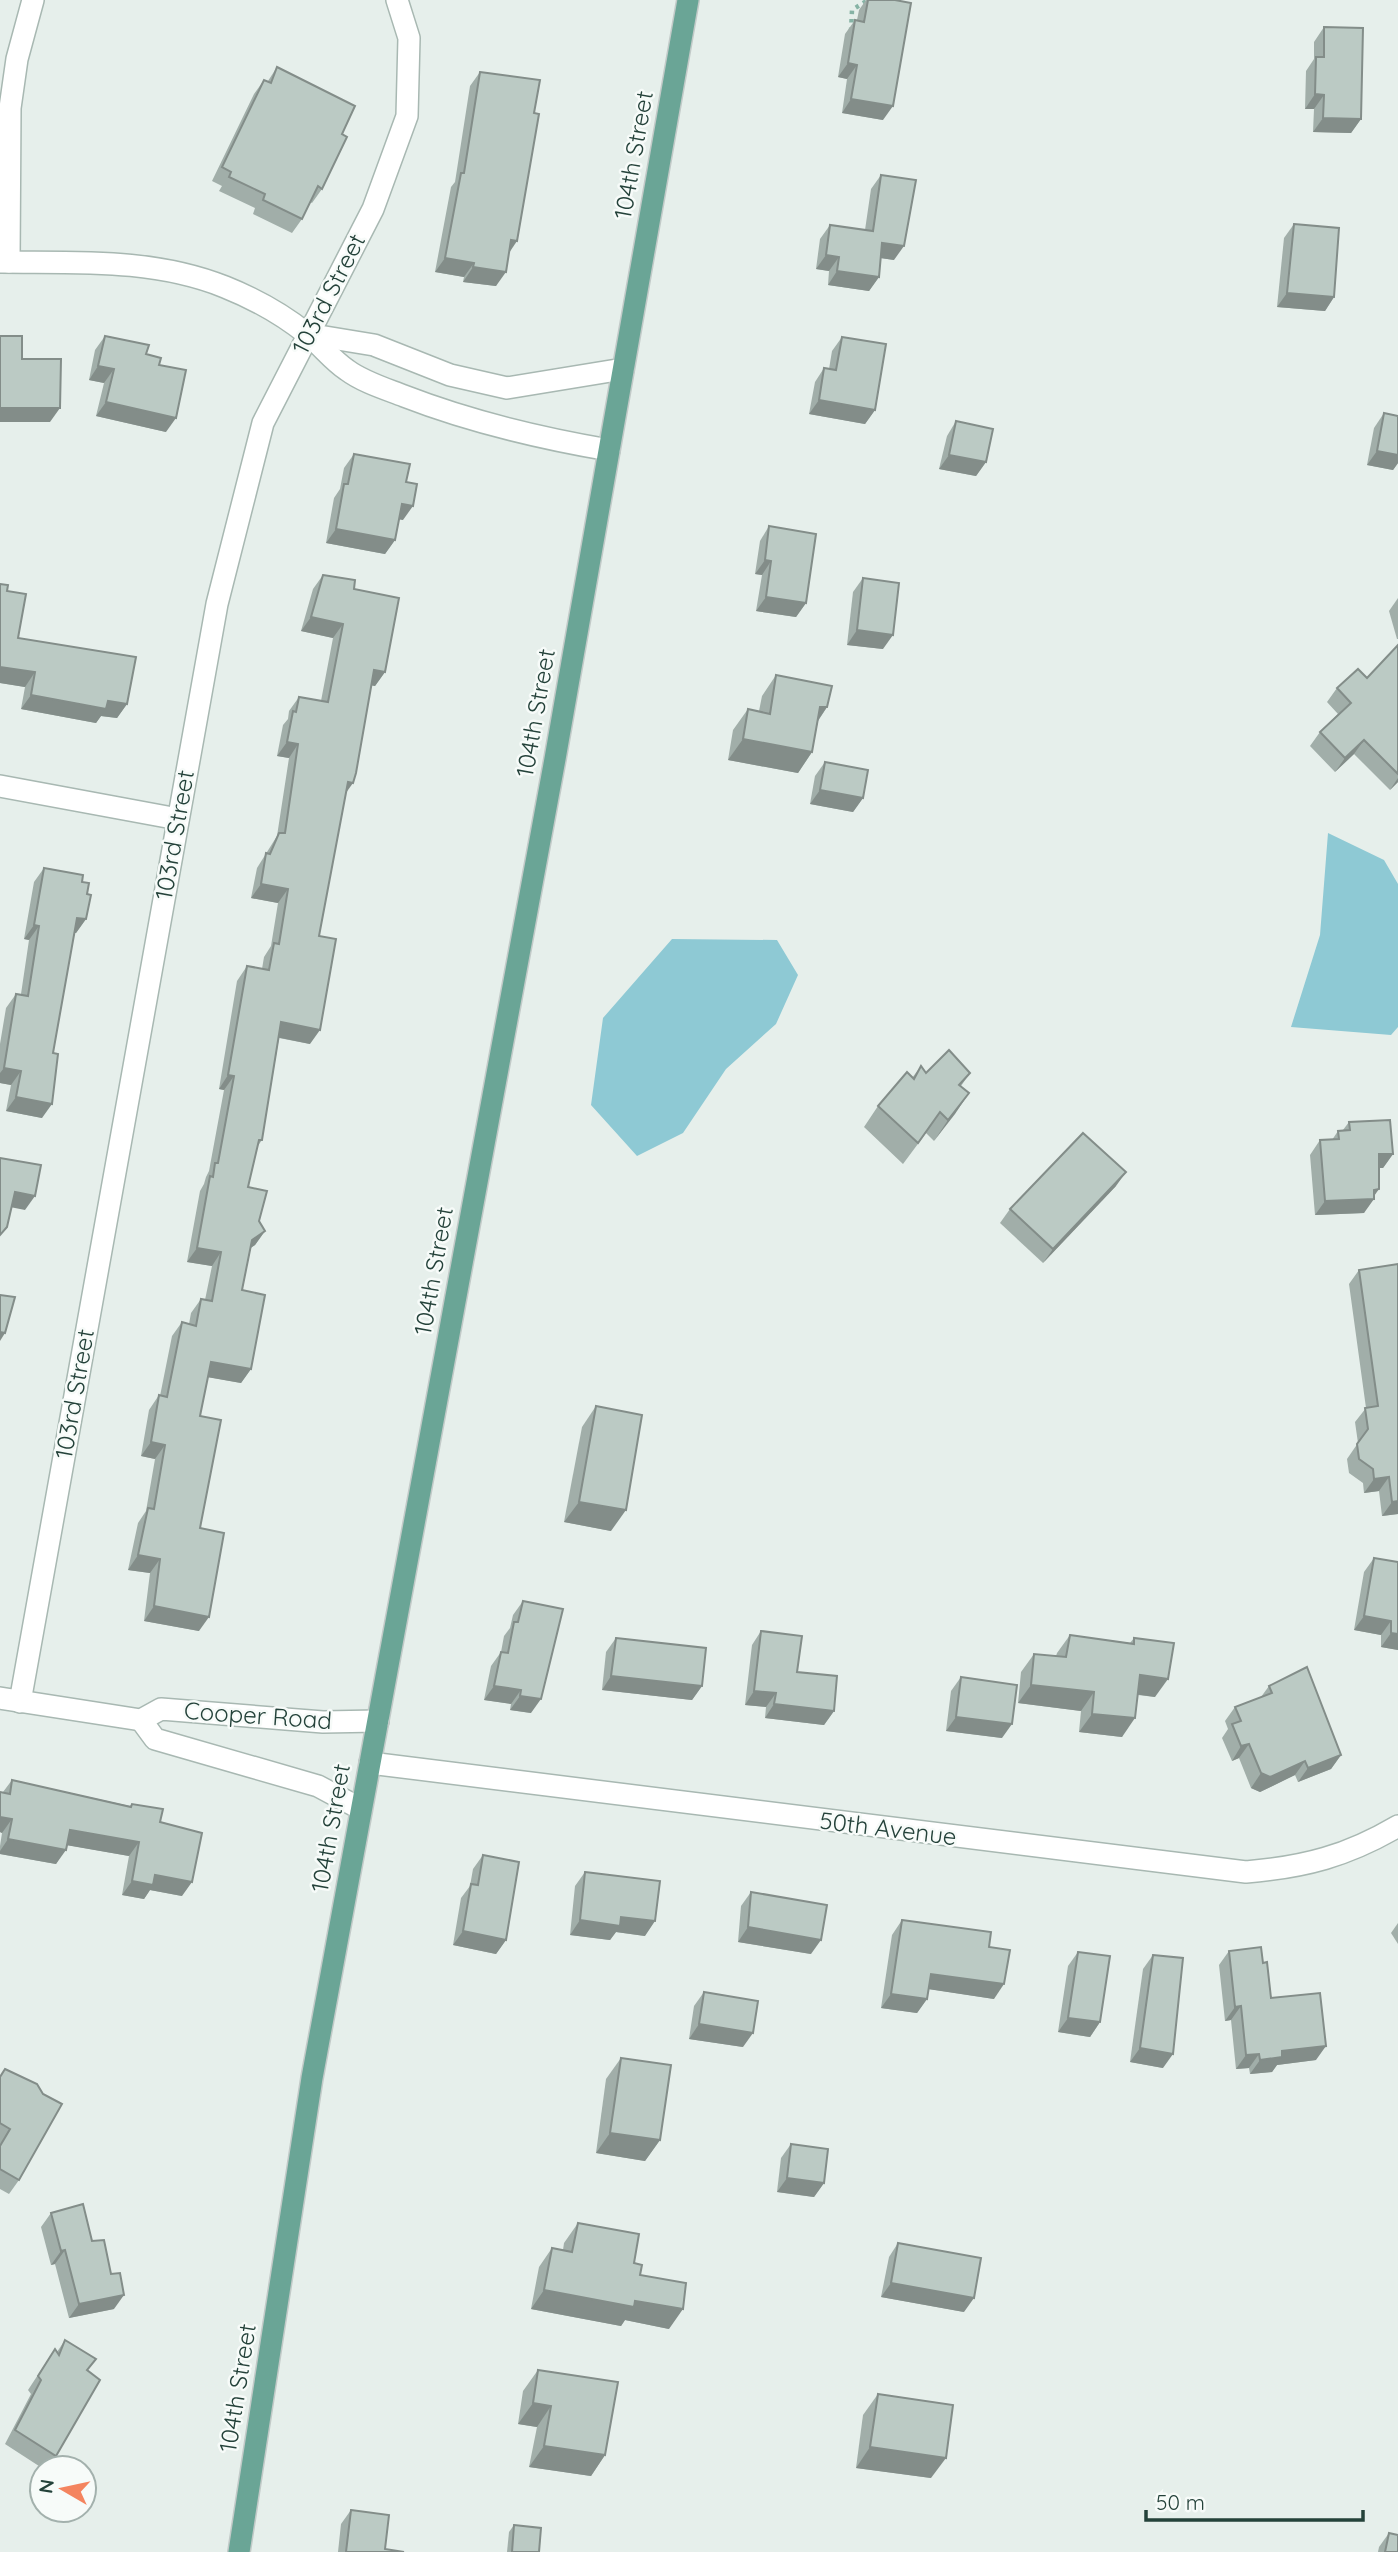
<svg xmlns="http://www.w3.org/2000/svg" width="1398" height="2552" font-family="Quicksand,sans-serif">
<rect width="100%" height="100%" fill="#e6efeb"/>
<g fill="#8ec9d4">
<path d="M1328 833 1384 860 1398 884V1027L1391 1035 1291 1027 1320 935Z"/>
<path d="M672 939 777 940 798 975 776 1024 726 1069 683 1133 637 1156 591 1105 603 1018Z"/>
</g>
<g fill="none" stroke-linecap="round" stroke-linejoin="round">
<g stroke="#a8b8b2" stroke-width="24">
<g id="minor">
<path d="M0 262C76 263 153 258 225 287 255 299 282 314 307 334 321 345 332 360 347 370 363 382 386 389 404 396 471 422 539 438 609 450"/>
<path d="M9 262 10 108 17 59 33 0"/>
<path d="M307 334 374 345 450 375 507 388 623 369"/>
<path d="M0 786 178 819"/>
<path d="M0 1698 141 1720 161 1709 323 1722 378 1721"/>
<path d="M20 1702 217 604 263 423 373 209 407 116 409 38 397 0"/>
<path d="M141 1720 155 1739 318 1786 361 1809"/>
<path d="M370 1763 1246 1872C1305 1867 1347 1856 1398 1826"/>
</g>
</g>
<g stroke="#c2cac8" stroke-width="24">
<path id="major" d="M239 2552 312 2078 555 759 688 0"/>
</g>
<path stroke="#86b3a5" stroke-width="4.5" stroke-dasharray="3.5 5" stroke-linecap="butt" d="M851 31 852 10 868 0"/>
<use href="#minor" stroke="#fff" stroke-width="21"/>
<use href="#major" stroke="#6aa596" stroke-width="21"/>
</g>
<g fill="#a1aea9">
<path d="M866 0H868L883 120 842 113 847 79 838 77 845 34 855 20H857L859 10Z"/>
<path d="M1324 27 1361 119 1351 133 1313 132 1314 109H1305L1306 71 1314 59V42Z"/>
<path d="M277 67 342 134 322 189 312 203 310 202 302 219 292 233 253 214 255 208 219 191 222 186 212 181 254 94 264 80 268 81Z"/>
<path d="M480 72 509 252 496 286 463 282 464 277 435 272 451 187 455 182 470 86Z"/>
<path d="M881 175 894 260 881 258 879 277 869 291 828 285 829 271 816 269 820 239 830 225 865 230 871 189Z"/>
<path d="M1294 224 1334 297 1325 311 1277 307 1284 238Z"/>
<path d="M105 336 146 354 159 365 166 432 96 416 104 383 89 380 95 350Z"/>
<path d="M842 337 875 410 865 424 809 414 815 382 824 368 829 369 832 351Z"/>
<path d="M1384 413 1398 416V463L1393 470 1367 465 1374 428Z"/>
<path d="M956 421 986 462 976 476 939 469 947 436Z"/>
<path d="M354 454 406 482 403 520 399 519 395 540 385 554 326 543 334 498 340 489 344 468Z"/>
<path d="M769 526 806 603 796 617 756 611 762 575 755 574 760 541Z"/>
<path d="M323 575 354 589 385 672 375 686 371 685 346 792 319 936 310 1044 279 1038 262 1140 257 1147 248 1187 259 1221 265 1231 255 1245 250 1248 242 1290 251 1369 241 1383 208 1377 200 1416 199 1631 144 1621 150 1573 128 1570 138 1523 146 1511 155 1459 141 1456 149 1410 159 1395 160 1396 172 1336 182 1322 189 1324 191 1313 201 1299 205 1300 212 1266 187 1262 200 1191 204 1184 206 1177 209 1171 224 1090 219 1089 237 981 247 966 262 969 264 957 271 946 278 903 251 898 257 868 277 836 289 758 277 756 283 725 288 719 289 711 299 697 321 701 333 638 301 631 313 589Z"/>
<path d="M863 578 883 649 847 645 853 592Z"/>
<path d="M0 584 7 591 18 638 127 704 117 718 101 716 96 723 21 709 25 687 0 683Z"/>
<path d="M1398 598V639H1397L1389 611Z"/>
<path d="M1398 645V782L1390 790 1354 754 1335 772 1310 746 1320 732 1338 714 1327 702 1337 688 1367 678Z"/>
<path d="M776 675 827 707 818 721 812 752 798 773 728 760 733 730 748 709 759 711 762 696Z"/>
<path d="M825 762 863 798 853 812 810 804 815 776Z"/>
<path d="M44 868 82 882 87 894 86 919 76 933H74L42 1118 6 1111 11 1085 0 1083V1044L6 1008 16 994H21L29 940 24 939 34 882Z"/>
<path d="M921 1066 926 1073H970L961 1086 969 1093 934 1141 926 1133 903 1164 864 1127 878 1106 912 1078Z"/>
<path d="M1349 1122 1393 1154 1383 1168H1379L1364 1213 1315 1215 1310 1155 1320 1140H1332L1338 1131 1343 1130Z"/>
<path d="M1116 1186 1043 1263 1000 1223 1010 1209Z"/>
<path d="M1398 1264V1514L1382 1516 1379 1491 1364 1493 1363 1483 1349 1473 1347 1459 1358 1443 1355 1422 1366 1408 1349 1284 1359 1270Z"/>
<path d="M596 1406 611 1531 564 1522 582 1427Z"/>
<path d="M1374 1558 1398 1562V1650L1381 1647V1635L1354 1630 1364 1572Z"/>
<path d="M523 1601 531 1713 510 1710 511 1704 484 1700 491 1666 501 1652 504 1636 510 1628 513 1615Z"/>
<path d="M761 1631 834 1711 824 1725 765 1718 766 1707 745 1705 752 1645Z"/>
<path d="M1070 1635 1130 1643 1134 1638 1155 1697 1138 1695 1122 1737 1079 1732 1081 1711 1018 1703 1021 1672 1034 1654 1056 1656 1057 1653Z"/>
<path d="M616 1638 702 1686 692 1700 602 1690 606 1652Z"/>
<path d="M961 1677 1002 1738 946 1731 951 1691Z"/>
<path d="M1269 1686 1341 1755 1331 1769 1298 1782 1295 1775 1260 1792 1251 1788 1239 1758 1232 1761 1222 1738 1228 1729 1225 1721 1235 1707 1261 1697Z"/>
<path d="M12 1780 130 1806 132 1804 160 1822 182 1896 150 1890 144 1899 122 1895 129 1856 67 1845 56 1864 0 1854V1846L2 1833 0 1832V1792H3Z"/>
<path d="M483 1855 506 1940 496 1954 453 1945 461 1898 470 1886 473 1869Z"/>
<path d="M585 1872 645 1936 616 1932 610 1940 570 1935 575 1886Z"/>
<path d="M751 1892 811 1954 738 1942 741 1906Z"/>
<path d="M902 1920 989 1947 994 1999 929 1989 927 1999 917 2013 881 2008 892 1935Z"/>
<path d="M1398 1923V1944L1391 1933Z"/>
<path d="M1229 1951 1263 1963 1271 1998 1316 2060 1277 2065 1272 2072 1250 2074 1249 2068 1236 2069 1231 2020 1225 2021 1219 1965Z"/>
<path d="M1078 1952 1100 2022 1090 2037 1058 2032 1068 1966Z"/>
<path d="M1153 1955 1163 2068 1130 2062 1143 1969Z"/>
<path d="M704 1992 743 2047 689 2039 694 2006Z"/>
<path d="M621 2058 660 2140 645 2161 596 2153 606 2079Z"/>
<path d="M0 2076 19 2180 9 2194 0 2189Z"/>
<path d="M791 2144 824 2183 814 2197 777 2192 781 2158Z"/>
<path d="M51 2213 92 2241 114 2309 69 2318 55 2264 51 2265 41 2227Z"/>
<path d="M578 2223 634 2263 669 2329 625 2320 621 2326 531 2309 539 2267 552 2248 563 2250 564 2243Z"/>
<path d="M898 2243 964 2312 881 2297 889 2257Z"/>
<path d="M65 2340 87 2370 56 2456 48 2468H42L5 2444 31 2394 28 2390 55 2349 57 2352Z"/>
<path d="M538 2370 605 2455 591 2476 529 2467 537 2427 518 2424 523 2391Z"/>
<path d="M878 2394 931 2478 856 2468 863 2415Z"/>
<path d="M351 2510 385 2549 404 2552H338L341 2524Z"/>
<path d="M514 2525 539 2552H507L509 2532Z"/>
<path d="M1389 2533 1398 2552H1378L1379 2547Z"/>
</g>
<g fill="#838d89">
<path d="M848 63 857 65 847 79 838 77Z"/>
<path d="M1315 94 1324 95 1314 109H1305Z"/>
<path d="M851 99 893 106 883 120 842 113Z"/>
<path d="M1323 118 1361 119 1351 133 1313 132Z"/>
<path d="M511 240 517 241 507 256Z"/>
<path d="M882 243 904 246 894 260 873 257Z"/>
<path d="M826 255 839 257 829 271 816 269Z"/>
<path d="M445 258 474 263 464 277 435 272Z"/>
<path d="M473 267 506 272 496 286 463 282Z"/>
<path d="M837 271 879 277 869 291 828 285Z"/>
<path d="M1287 293 1334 297 1325 311 1277 307Z"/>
<path d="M98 366 114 369 104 383 89 380Z"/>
<path d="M819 400 875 410 865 424 809 414Z"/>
<path d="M106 402 176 418 166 432 96 416Z"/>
<path d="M0 408H60L50 422H0Z"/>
<path d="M1377 451 1398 455V463L1393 470 1367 465Z"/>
<path d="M949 455 986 462 976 476 939 469Z"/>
<path d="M402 504 413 506 403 520 392 518Z"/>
<path d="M336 529 395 540 385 554 326 543Z"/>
<path d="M765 560 771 561 762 575 755 574Z"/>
<path d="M766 597 806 603 796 617 756 611Z"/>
<path d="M311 617 343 624 333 638 301 631Z"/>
<path d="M857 630 893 635 883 649 847 645Z"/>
<path d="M0 667 35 672 25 687 0 683Z"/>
<path d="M374 670 385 672 375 686 364 684Z"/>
<path d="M31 695 108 701 127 704 117 718 101 716 96 723 21 709Z"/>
<path d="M820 707H827L813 728Z"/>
<path d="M743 739 812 752 798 773 728 760Z"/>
<path d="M1364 740 1354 754 1335 772 1345 758Z"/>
<path d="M287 742 298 744 289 758 277 756Z"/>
<path d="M1398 778V782L1390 790Z"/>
<path d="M348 782 353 783 343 797Z"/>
<path d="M820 790 863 798 853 812 810 804Z"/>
<path d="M261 884 288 889 278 903 251 898Z"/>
<path d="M77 918 86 919 76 933 67 932Z"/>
<path d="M34 925 39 926 29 940 24 939Z"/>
<path d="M281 1022 320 1030 310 1044 271 1036Z"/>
<path d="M4 1068 21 1071 11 1085 0 1083V1073Z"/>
<path d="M228 1075 234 1076 224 1090 219 1089Z"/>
<path d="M969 1093 955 1114 934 1141 948 1120Z"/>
<path d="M16 1097 52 1104 42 1118 6 1111Z"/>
<path d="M1379 1154H1393L1383 1168H1369Z"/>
<path d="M1126 1172 1116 1186 1043 1263 1053 1249Z"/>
<path d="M1379 1189 1372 1199H1374L1364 1213 1315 1215 1325 1201Z"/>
<path d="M15 1192 35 1196 25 1210 5 1206Z"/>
<path d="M265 1231 255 1245 242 1254 252 1240Z"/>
<path d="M197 1248 221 1252 212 1266 187 1262Z"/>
<path d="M0 1332 5 1333 0 1341Z"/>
<path d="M211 1362 251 1369 241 1383 201 1376Z"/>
<path d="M151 1442 165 1445 155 1459 141 1456Z"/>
<path d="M1389 1477 1379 1491 1364 1493 1374 1479Z"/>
<path d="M1398 1501V1514L1382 1516 1392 1502Z"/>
<path d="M579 1502 626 1510 611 1531 564 1522Z"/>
<path d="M138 1555 160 1559 150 1573 128 1570Z"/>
<path d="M154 1606 209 1617 199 1631 144 1621Z"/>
<path d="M1364 1616 1391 1621 1381 1635 1354 1630Z"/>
<path d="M1391 1633 1398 1634V1650L1381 1647Z"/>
<path d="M1140 1675 1168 1679 1155 1697 1127 1693Z"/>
<path d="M611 1676 702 1686 692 1700 602 1690Z"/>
<path d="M1031 1685 1094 1692 1081 1711 1018 1703Z"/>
<path d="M494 1686 521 1690 511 1704 484 1700Z"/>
<path d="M754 1691 776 1693 766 1707 745 1705Z"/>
<path d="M520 1696 541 1699 531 1713 510 1710Z"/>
<path d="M774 1704 834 1711 824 1725 765 1718Z"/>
<path d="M1092 1714 1135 1718 1122 1737 1079 1732Z"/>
<path d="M956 1717 1012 1724 1002 1738 946 1731Z"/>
<path d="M1249 1744 1239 1758 1232 1761 1241 1746Z"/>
<path d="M1341 1755 1331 1769 1298 1782 1308 1768Z"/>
<path d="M1305 1761 1295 1775 1260 1792 1251 1788 1261 1773Z"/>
<path d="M0 1817 12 1819 2 1833 0 1832Z"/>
<path d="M70 1830 139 1842 129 1856 60 1844Z"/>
<path d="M8 1839 66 1850 56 1864 0 1854V1851Z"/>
<path d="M155 1875 192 1882 182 1896 150 1890 144 1899 122 1895 132 1881Z"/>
<path d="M621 1917 655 1921 645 1936 616 1932 610 1940 570 1935 580 1920Z"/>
<path d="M748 1927 821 1940 811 1954 738 1942Z"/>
<path d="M463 1931 506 1940 496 1954 453 1945Z"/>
<path d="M931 1974 1004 1984 994 1999 921 1988Z"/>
<path d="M891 1994 927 1999 917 2013 881 2008Z"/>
<path d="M1241 2006 1231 2020 1225 2021 1235 2007Z"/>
<path d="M1068 2018 1100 2022 1090 2037 1058 2032Z"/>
<path d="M699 2024 753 2033 743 2047 689 2039Z"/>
<path d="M1326 2046 1316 2060 1277 2065 1272 2072 1250 2074 1260 2060 1282 2051Z"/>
<path d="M1140 2048 1173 2054 1163 2068 1130 2062Z"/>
<path d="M1259 2054 1249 2068 1236 2069 1246 2055Z"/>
<path d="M610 2133 660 2140 645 2161 596 2153Z"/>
<path d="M787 2178 824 2183 814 2197 777 2192Z"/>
<path d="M65 2250 55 2264 51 2265 61 2251Z"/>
<path d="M891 2283 974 2298 964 2312 881 2297Z"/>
<path d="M544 2290 635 2301 683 2309 669 2329 625 2320 621 2326 531 2309Z"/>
<path d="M124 2295 114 2309 69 2318 79 2304Z"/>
<path d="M533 2403 551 2406 537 2427 518 2424Z"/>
<path d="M544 2446 605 2455 591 2476 529 2467Z"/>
<path d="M870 2447 946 2458 931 2478 856 2468Z"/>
</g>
<g fill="#bbcac4" stroke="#838d89" stroke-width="2">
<path d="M868 0H895L911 3 893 106 851 99 857 65 848 63 855 20 864 22Z"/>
<path d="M1324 27 1363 28 1361 119 1323 118 1324 95 1315 94 1316 57H1324Z"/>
<path d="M277 67 355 106 342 134 347 137 322 189 318 186 302 219 263 200 265 194 229 177 231 172 222 167 264 80 271 83Z"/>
<path d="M480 72 540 80 534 113 539 114 517 241 511 240 506 272 473 267 474 263 445 258 461 173H464Z"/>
<path d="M881 175 916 180 904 246 882 243 879 277 837 271 839 257 826 255 830 225 873 231Z"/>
<path d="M1294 224 1339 228 1334 297 1287 293Z"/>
<path d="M0 336H22V359H61L60 408H0Z"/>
<path d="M105 336 149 345 146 354 161 358 159 365 186 370 176 418 106 402 114 369 98 366Z"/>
<path d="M842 337 886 344 875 410 819 400 824 368 836 370Z"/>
<path d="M1384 413 1398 416V455L1377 451Z"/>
<path d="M956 421 993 429 986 462 949 455Z"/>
<path d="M354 454 410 464 406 482 417 484 413 506 402 504 395 540 336 529 344 484H348Z"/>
<path d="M769 526 816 534 806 603 766 597 771 561 765 560Z"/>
<path d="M323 575 355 580 354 589 399 598 385 672 374 670 356 773 353 783 348 782 319 936 336 939 320 1030 281 1022 262 1140H259L248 1187 267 1191 259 1221 265 1231 252 1240 242 1290 265 1295 251 1369 211 1362 200 1416 221 1420 200 1528 224 1533 209 1617 154 1606 160 1559 138 1555 148 1508 154 1509 165 1445 151 1442 159 1395 167 1397 182 1322 196 1326 201 1299 212 1301 221 1252 197 1248 210 1176 213 1177 215 1163H218L234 1076 228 1075 247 966 269 970 274 943 279 944 288 889 261 884 266 853 270 854 279 833H285L298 744 287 742 293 711 296 712 299 697 328 702 343 624 311 617Z"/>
<path d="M863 578 899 583 893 635 857 630Z"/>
<path d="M0 584 8 585 7 591 26 594 18 638 136 657 127 704 108 701 106 709 31 695 35 672 0 667Z"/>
<path d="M1398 645V774L1364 740 1345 758 1320 732 1351 703 1337 688 1358 669 1367 678Z"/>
<path d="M776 675 832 686 827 707H820L812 752 743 739 748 709 770 714Z"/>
<path d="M825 762 868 770 863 798 820 790Z"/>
<path d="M44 868 83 875 82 882 89 883 87 894 91 895 86 919 77 918 53 1053 58 1054 52 1104 16 1097 21 1071 4 1068 16 994 28 996 39 926 34 925Z"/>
<path d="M949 1050 970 1073 959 1085 969 1093 948 1120 940 1112 918 1143 878 1106 907 1072 914 1079 921 1066 926 1073Z"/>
<path d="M1390 1120 1393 1154H1379V1189L1374 1190V1199L1325 1201 1320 1140 1339 1139 1338 1131 1350 1130 1349 1122Z"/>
<path d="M1083 1133 1126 1172 1053 1249 1010 1209Z"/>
<path d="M0 1158 41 1165 35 1196 15 1192 7 1227 0 1235Z"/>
<path d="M1398 1264V1501L1392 1502 1389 1477 1374 1479 1373 1469 1359 1459 1357 1444 1368 1429 1365 1408 1378 1406 1359 1270Z"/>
<path d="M0 1295 15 1297 5 1333 0 1332Z"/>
<path d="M596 1406 642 1415 626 1510 579 1502Z"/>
<path d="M1374 1558 1398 1562V1634L1391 1633V1621L1364 1616Z"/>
<path d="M523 1601 563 1609 541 1699 520 1696 521 1690 494 1686 501 1652 508 1653 514 1622H518Z"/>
<path d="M761 1631 802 1636 797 1672 837 1676 834 1711 774 1704 776 1693 754 1691Z"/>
<path d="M1070 1635 1134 1644V1638L1174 1643 1168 1679 1140 1675 1135 1718 1092 1714 1094 1692 1031 1685 1034 1654 1066 1657Z"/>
<path d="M616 1638 706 1648 702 1686 611 1676Z"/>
<path d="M1307 1667 1341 1755 1308 1768 1305 1761 1270 1777 1261 1773 1249 1744 1241 1746 1232 1724 1241 1721 1235 1707 1272 1693 1269 1686Z"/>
<path d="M961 1677 1017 1685 1012 1724 956 1717Z"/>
<path d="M12 1780 131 1807 132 1804 163 1809 160 1822 202 1833 192 1882 155 1875 153 1885 132 1881 139 1842 70 1830 66 1850 8 1839 12 1819 0 1817V1792L10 1794Z"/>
<path d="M483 1855 519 1862 506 1940 463 1931 471 1884 478 1885Z"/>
<path d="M585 1872 660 1881 655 1921 621 1917 620 1926 580 1920Z"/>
<path d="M751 1892 827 1905 821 1940 748 1927Z"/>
<path d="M902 1920 991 1932 989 1947 1010 1950 1004 1984 931 1974 927 1999 891 1994Z"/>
<path d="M1261 1947 1263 1963 1267 1962 1271 1998 1320 1993 1326 2046 1282 2051V2057L1260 2060 1259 2054 1246 2055 1241 2006 1235 2007 1229 1951Z"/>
<path d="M1078 1952 1110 1956 1100 2022 1068 2018Z"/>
<path d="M1153 1955 1183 1958 1173 2054 1140 2048Z"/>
<path d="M704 1992 758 2001 753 2033 699 2024Z"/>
<path d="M621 2058 671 2065 660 2140 610 2133Z"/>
<path d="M5 2069 37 2084 43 2094 62 2104 19 2180 0 2169V2146L10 2129 0 2123V2077Z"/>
<path d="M791 2144 828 2149 824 2183 787 2178Z"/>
<path d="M83 2204 92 2241 104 2240 111 2274 120 2273 124 2295 79 2304 65 2250 61 2251 51 2213Z"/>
<path d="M578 2223 639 2234 634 2263 642 2265 640 2275 686 2283 683 2309 635 2301 634 2307 544 2290 552 2248 572 2252Z"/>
<path d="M898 2243 981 2258 974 2298 891 2283Z"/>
<path d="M65 2340 96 2359 87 2370 100 2380 56 2456 15 2430 41 2380 38 2376 55 2349 59 2355Z"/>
<path d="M538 2370 618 2382 605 2455 544 2446 551 2406 533 2403Z"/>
<path d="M878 2394 953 2405 946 2458 870 2447Z"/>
<path d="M351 2510 389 2515 385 2549 404 2552H346Z"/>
<path d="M514 2525 541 2528 539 2552H512Z"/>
<path d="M1389 2533 1398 2535V2552H1385Z"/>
</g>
<g text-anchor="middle" stroke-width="5" stroke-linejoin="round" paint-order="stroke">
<g font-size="24" fill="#24423a" stroke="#f7fbf9">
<text transform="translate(634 155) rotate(-80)" y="8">104th Street</text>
<text transform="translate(329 294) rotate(-63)" y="8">103rd Street</text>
<text transform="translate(536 713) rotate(-80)" y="8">104th Street</text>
<text transform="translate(175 835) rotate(-80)" y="8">103rd Street</text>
<text transform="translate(434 1271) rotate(-80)" y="8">104th Street</text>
<text transform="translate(75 1394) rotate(-80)" y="8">103rd Street</text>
<text transform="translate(258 1716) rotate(4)" y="8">Cooper Road</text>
<text transform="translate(331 1828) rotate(-80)" y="8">104th Street</text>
<text transform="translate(888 1829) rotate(7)" y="8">50th Avenue</text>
<text transform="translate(238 2388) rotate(-81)" y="8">104th Street</text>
</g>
</g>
<g transform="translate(63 2489) rotate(279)"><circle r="33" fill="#f7fbf9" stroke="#a3b1ad" stroke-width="2"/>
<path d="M0-5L12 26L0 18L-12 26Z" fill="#f4845f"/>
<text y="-10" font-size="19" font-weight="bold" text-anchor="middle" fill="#24423a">N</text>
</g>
<path d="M1146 2510v10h217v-10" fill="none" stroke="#24423a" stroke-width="3.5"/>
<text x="1156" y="2510" font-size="21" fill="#24423a" stroke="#f7fbf9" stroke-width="5" paint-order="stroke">50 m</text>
</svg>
